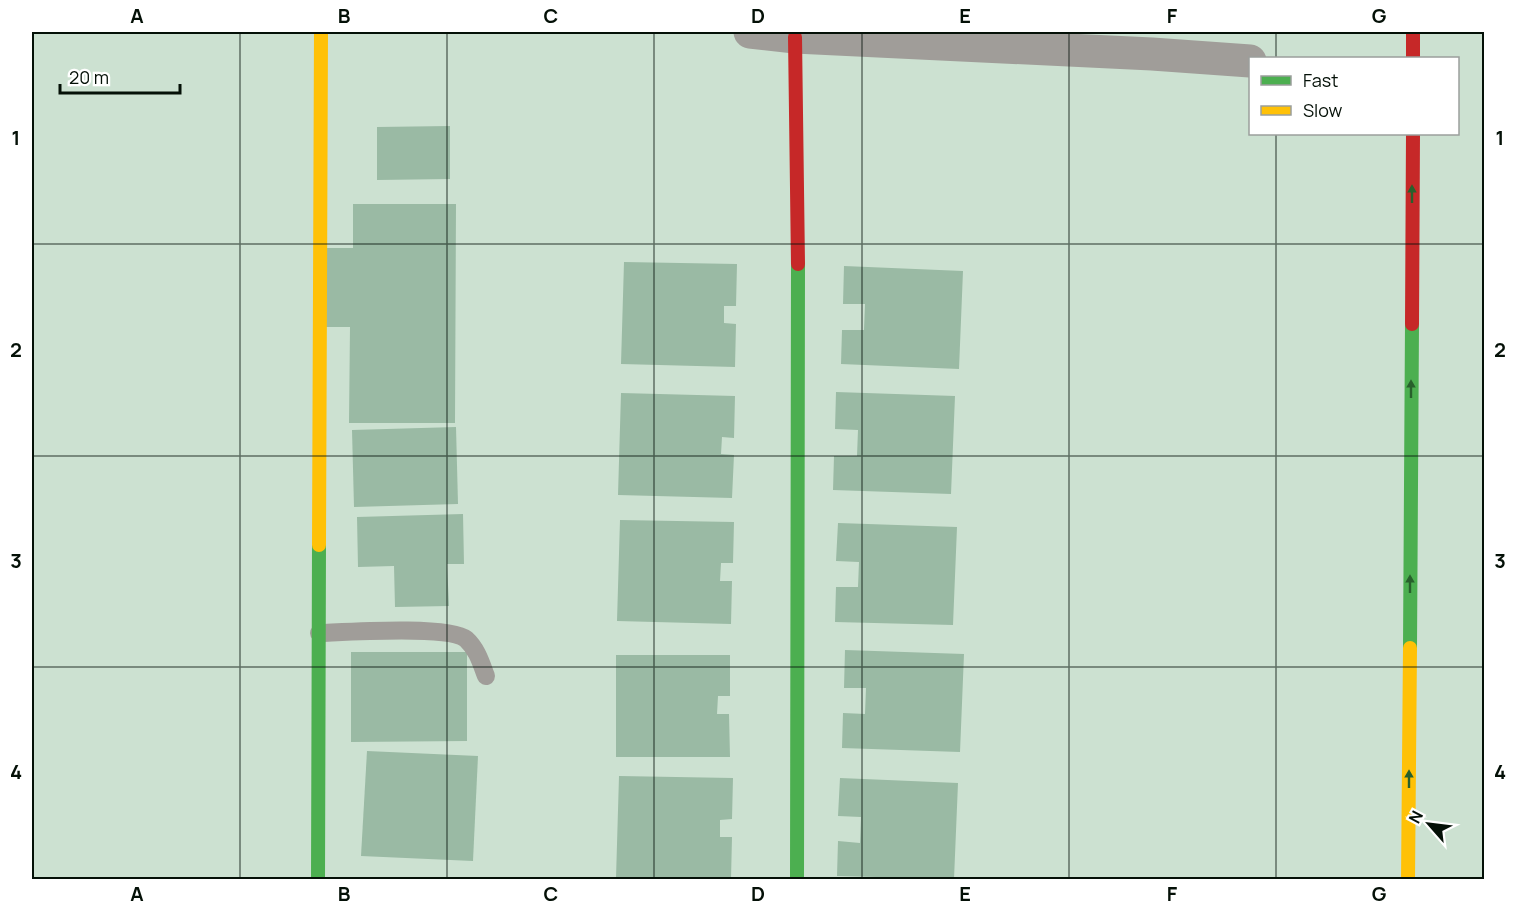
<svg xmlns="http://www.w3.org/2000/svg" width="1516" height="911" font-family="Manrope,sans-serif">
<rect width="100%" height="100%" fill="#cce1d1"/>
<g fill="#9abaa4">
<path d="M450 126V179L377 180V127Z"/>
<path d="M353 204H456L455 423H349L350 327H326L327 248H353Z"/>
<path d="M624 262 737 264 736 306H724V323L736 324 735 367 621 364Z"/>
<path d="M844 266 963 271 959 369 841 364 842 330H864L865 304H843Z"/>
<path d="M836 392 955 396 951 494 833 490 834 456H857L858 430 835 429Z"/>
<path d="M621 393 735 396 734 438 722 437 721 454 734 455 732 498 618 495Z"/>
<path d="M456 427 458 504 354 507 352 430Z"/>
<path d="M463 514 464 564H447L449 606 395 607 394 566 358 567 357 517Z"/>
<path d="M620 520 734 522 733 563H721L720 581H732L731 624 617 621Z"/>
<path d="M838 523 957 527 953 625 835 622 836 587H858L859 562 836 561Z"/>
<path d="M845 650 964 654 960 752 842 748 843 713 865 714 866 688H844Z"/>
<path d="M351 652H467V741L351 742Z"/>
<path d="M616 655H730V696H718L717 714H729L730 757H616Z"/>
<path d="M367 751 478 756 473 861 361 856Z"/>
<path d="M619 776 733 778 732 819 720 820V837H732L731 879 616 878Z"/>
<path d="M840 778 958 783 954 879 837 876 838 841 860 843 861 817 838 816Z"/>
</g>
<g fill="none" stroke-linecap="round" stroke-linejoin="round">
<path stroke="#a09d99" stroke-width="18" d="M319 633C346 632 449 625 466 639 477 649 481 663 486 676"/>
<path stroke="#a09d99" stroke-width="33" d="M750 32 795 37 1152 54 1250 61"/>
<g stroke="#4caf50" stroke-width="14">
<path d="M1410 648 1412 324"/>
<path d="M318 880 319 545"/>
<path d="M797 880 798 264"/>
</g>
<g stroke="#ffc107" stroke-width="14">
<path d="M319 545 321 32"/>
<path d="M1408 880 1410 648"/>
</g>
<g stroke="#c62828" stroke-width="14">
<path d="M1413 32V58"/>
<path d="M795 37 798 264"/>
<path d="M1412 324 1413 134"/>
</g>
</g>
<defs><path id="oneway-solid" d="M-6-.8H1V-3.2L6.5 0L1 3.2V.8H-6Z" transform="scale(1.5)"/></defs>
<g fill="#28602c">
<use href="#oneway-solid" transform="translate(1412 194) rotate(-90)"/>
<use href="#oneway-solid" transform="translate(1411 389) rotate(-90)"/>
<use href="#oneway-solid" transform="translate(1410 584) rotate(-90)"/>
<use href="#oneway-solid" transform="translate(1409 779) rotate(-90)"/>
</g>
<path fill="none" stroke="#041007" stroke-width="1.5" stroke-opacity="0.55" d="M240 32V880M447 32V880M654 32V880M862 32V880M1069 32V880M1276 32V58M1276 134V880M32 244H1484M32 456H1484M32 667H1484"/>
<rect width="1516" height="911" fill="none" stroke="#ffffff" stroke-width="66"/>
<rect x="1249" y="57" width="210" height="78" fill="#ffffff" stroke="#9b9f9c" stroke-width="1.5"/>
<rect x="1261" y="76" width="30" height="9" fill="#4caf50" stroke="#9b9f9c" stroke-width="1.5"/>
<text x="1303" y="87" font-size="18" fill="#041007">Fast</text>
<rect x="1261" y="106" width="30" height="9" fill="#ffc107" stroke="#9b9f9c" stroke-width="1.5"/>
<text x="1303" y="117" font-size="18" fill="#041007">Slow</text>
<g transform="translate(1429 824) rotate(298)" stroke="#ffffff" stroke-width="4.5" paint-order="stroke">
<path d="M0-4.5L10 22L0 15L-10 22Z" fill="#041007"/>
<text y="-9" font-size="16" font-weight="bold" text-anchor="middle" fill="#041007">N</text>
</g>
<path d="M60 84v9h120v-9" fill="none" stroke="#041007" stroke-width="3"/>
<text x="69" y="84" font-size="18" fill="#041007" stroke="#ffffff" stroke-width="4.5" paint-order="stroke">20 m</text>
<rect x="33" y="33" width="1450" height="845" fill="none" stroke="#041007" stroke-width="2"/>
<g font-size="20" text-anchor="middle" font-weight="bold" fill="#041007">
<text x="137" y="23">A</text>
<text x="344" y="23">B</text>
<text x="551" y="23">C</text>
<text x="758" y="23">D</text>
<text x="965" y="23">E</text>
<text x="1172" y="23">F</text>
<text x="1379" y="23">G</text>
<text x="16" y="145">1</text>
<text x="1500" y="145">1</text>
<text x="16" y="357">2</text>
<text x="1500" y="357">2</text>
<text x="16" y="568">3</text>
<text x="1500" y="568">3</text>
<text x="16" y="779">4</text>
<text x="1500" y="779">4</text>
<text x="137" y="901">A</text>
<text x="344" y="901">B</text>
<text x="551" y="901">C</text>
<text x="758" y="901">D</text>
<text x="965" y="901">E</text>
<text x="1172" y="901">F</text>
<text x="1379" y="901">G</text>
</g>
</svg>
